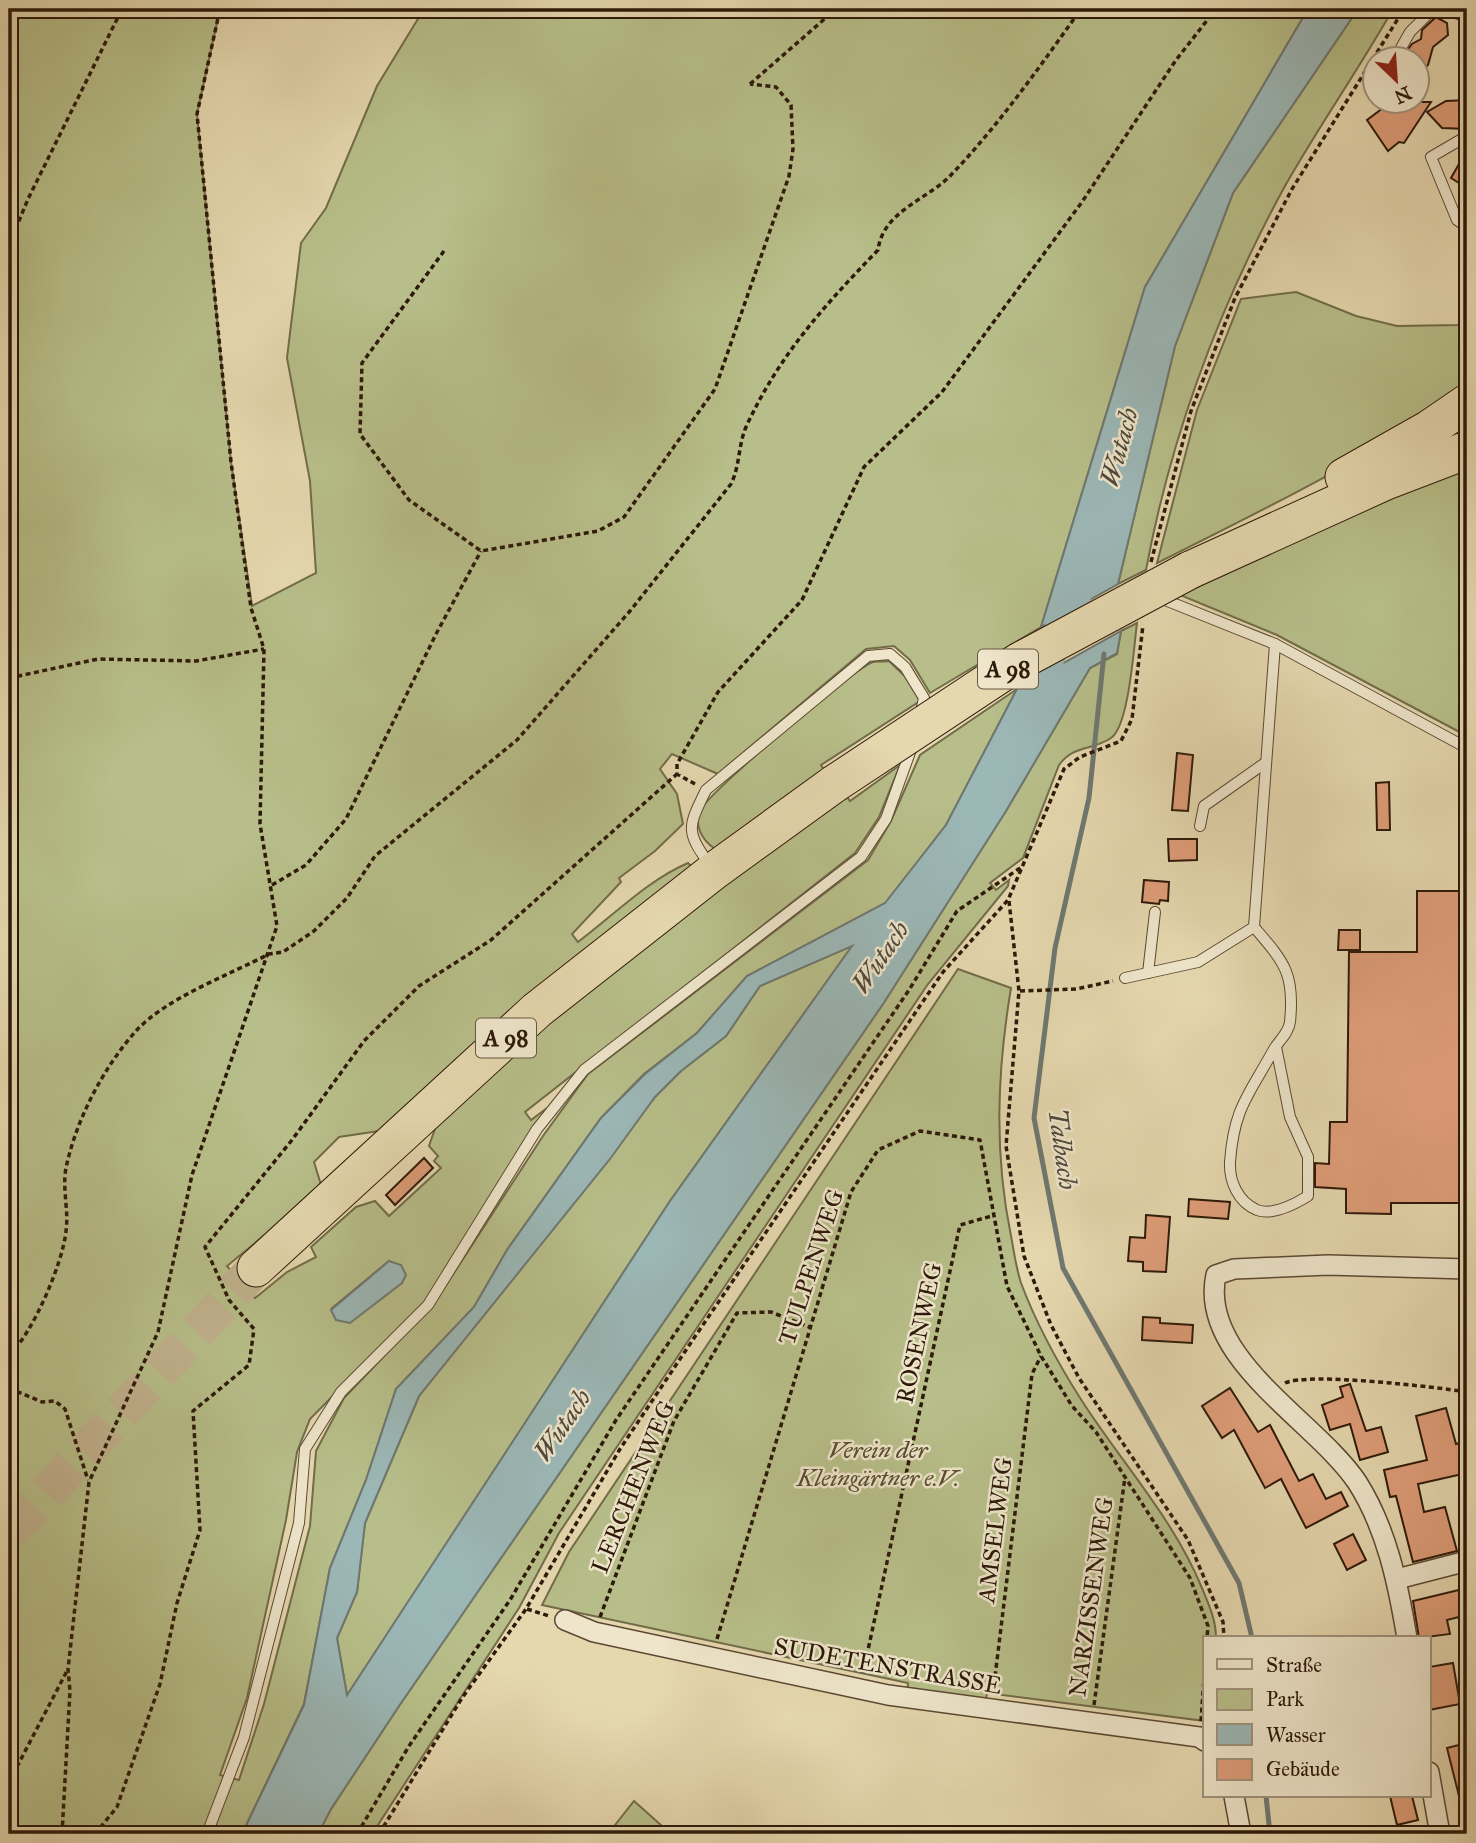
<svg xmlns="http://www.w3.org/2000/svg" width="1476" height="1843" font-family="'IM FELL Great Primer',serif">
<rect width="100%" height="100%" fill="#e5d7ae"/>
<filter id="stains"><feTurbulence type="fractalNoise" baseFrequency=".00286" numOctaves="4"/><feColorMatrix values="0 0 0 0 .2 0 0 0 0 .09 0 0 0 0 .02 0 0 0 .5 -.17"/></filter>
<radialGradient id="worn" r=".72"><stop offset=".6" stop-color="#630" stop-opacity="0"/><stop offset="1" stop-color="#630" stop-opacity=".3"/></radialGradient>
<g fill="#b7be89" stroke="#726c49" stroke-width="2" fill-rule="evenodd">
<path d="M9 9H220L197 114 231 462 252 606 316 573 310 481 287 358 301 243 326 208 377 86 424 9H1308L1145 287 1041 627 930 693 910 660 894 646 866 649 718 774 672 754 660 769 677 794 683 824 655 851 619 878 621 882 572 934 578 942C614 915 648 880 688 863L694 869 392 1129 339 1137 314 1162 322 1188 227 1266 255 1298 287 1272 316 1257 311 1247 356 1207 375 1201 389 1216 441 1168 434 1161 438 1156 429 1146 437 1123 548 1021 639 947 847 797 850 801 900 765 879 817 855 853 525 1112 531 1120 547 1108 424 1303 310 1419 297 1452 286 1520 247 1698 220 1775 239 1780 264 1704 310 1526 316 1451 344 1398 433 1305 543 1136 588 1074 868 860 891 821 920 755 1017 689 946 825 885 904 747 976 697 1033 644 1074 601 1118 507 1250 474 1307 396 1389 366 1480 330 1568 304 1704 242 1834H9ZM389 1261 402 1283 331 1309Z"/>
<path d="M1358 9H1393C1359 69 1319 126 1285 186 1220 305 1171 436 1146 570L1118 584 1175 346 1233 193Z"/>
<path d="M1296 292 1356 316 1397 326 1458 325 1467 312V391C1369 458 1263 510 1157 563L1197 410 1241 299Z"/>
<path d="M1467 462V736L1277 635 1180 595Z"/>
<path d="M1137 623C1134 645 1129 726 1111 738 1092 751 1075 744 1059 765L1023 858 990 883 996 890 1009 880 1008 886 928 984 559 1533 519 1608 372 1834H318L331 1809 399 1706 883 1004 1006 811 1090 668 1117 654 1121 631Z"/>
<path d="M889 661 912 683 920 701 821 765 824 770 715 849C702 840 693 825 701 809 711 791 855 667 873 662 877 661 884 662 889 661Z"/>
<path d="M853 945 670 1201 347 1696 337 1638 357 1592 365 1523 419 1396 655 1097 681 1071 726 1036 760 986Z"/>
<path d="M958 969 1011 988C997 1072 994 1153 1011 1236 1014 1251 1016 1268 1021 1283 1036 1323 1059 1365 1082 1401 1122 1463 1173 1518 1202 1588 1209 1605 1216 1620 1216 1638H1205V1721L987 1693 985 1706 907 1696 908 1683 542 1605 569 1552Z"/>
<path d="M634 1801 671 1834H608Z"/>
</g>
<g fill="#9bb7b6" stroke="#6f7871" stroke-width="2" fill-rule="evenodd">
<path d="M1308 9H1358L1233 193 1175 346 1118 584 1041 627 1145 287Z"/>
<path d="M1121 631 1117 653 1090 668 1006 811 883 1004 399 1706 331 1809 318 1834H242L304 1705 330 1568 366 1480 396 1389 474 1307 507 1250 601 1118 645 1074 697 1033 747 976 885 903 946 825 1017 689ZM852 946 670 1201 347 1695 337 1638 357 1592 365 1523 419 1396 610 1159 655 1097 681 1071 726 1036 760 986Z"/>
<path d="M389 1261 401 1265 406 1275 402 1283 350 1323 336 1320 331 1310Z"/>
</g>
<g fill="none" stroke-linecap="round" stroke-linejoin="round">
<g stroke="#6f7871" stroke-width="5">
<path d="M1104 654 1089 798 1055 948 1034 1118 1063 1268 1239 1583 1252 1638"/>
<path d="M1266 1796 1270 1834"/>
</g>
<path stroke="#9bb7b6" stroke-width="32" d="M1025 714 1085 571"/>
</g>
<g fill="#de9d78" stroke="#2d1909" stroke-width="2">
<path d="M1436 17 1447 23 1448 35 1433 47 1428 65 1417 72V60H1400L1412 44 1421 39 1422 30Z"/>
<path d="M1467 100V129L1442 128 1427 112 1446 101Z"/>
<path d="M1391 102H1431L1404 143 1399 142 1388 151 1367 120Z"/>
<path d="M1467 150V188L1451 178Z"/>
<path d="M1177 753 1193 755 1188 811 1172 810Z"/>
<path d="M1389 782 1390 830H1377L1376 783Z"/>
<path d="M1168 839H1197V860L1169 861Z"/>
<path d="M1144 880 1169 882 1168 901 1160 900 1159 904 1142 902Z"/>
<path d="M1417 891H1467V1203H1391V1214L1346 1213V1189L1315 1187V1163L1329 1164 1330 1122H1347L1349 952H1417Z"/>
<path d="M1339 930H1360V950H1338Z"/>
<path d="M424 1158 433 1168 395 1205 386 1195Z"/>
<path d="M1189 1199 1230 1202 1228 1219 1188 1216Z"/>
<path d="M1146 1215 1170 1217 1166 1272 1143 1271V1262L1128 1261 1130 1237 1145 1238Z"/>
<path d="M1143 1317 1160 1318V1323L1193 1325 1192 1343 1142 1340Z"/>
<path d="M1350 1384 1366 1431 1381 1427 1388 1452 1360 1460 1350 1424 1330 1430 1322 1405 1343 1397 1340 1387Z"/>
<path d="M1230 1388 1258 1432 1270 1425 1299 1481 1313 1474 1326 1499 1341 1492 1348 1506 1306 1528 1281 1479 1265 1488 1234 1430 1222 1438 1202 1406Z"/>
<path d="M1446 1408 1456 1444 1467 1441V1473L1418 1484 1424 1512 1445 1507 1457 1551 1413 1562 1396 1496 1390 1497 1384 1470 1427 1460 1416 1416Z"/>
<path d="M1353 1534 1366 1560 1347 1570 1334 1544Z"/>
<path d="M1467 1588V1615L1447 1620 1450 1634 1419 1638 1413 1601Z"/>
<path d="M1453 1663 1460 1704 1429 1710V1667Z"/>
<path d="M1467 1743V1808H1462L1447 1748Z"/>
<path d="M1390 1796H1412L1418 1820 1397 1825Z"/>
</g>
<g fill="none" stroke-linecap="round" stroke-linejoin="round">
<path stroke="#c0b18d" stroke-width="37" stroke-dasharray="37 18" stroke-linecap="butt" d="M9 1533 256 1268"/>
<g stroke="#5b4832" stroke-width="12">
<g id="lane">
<path d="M1445 9 1467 17"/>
<path d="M1401 48 1410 32 1433 9"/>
<path d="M1467 136 1431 157 1457 220 1467 227"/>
<path d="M1160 598 1275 644 1467 748"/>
<path d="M1200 826 1204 806 1265 763"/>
<path d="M710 865C685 831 688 827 706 790L868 656 890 654 905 667 924 698 920 716"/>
<path d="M1254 927C1284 962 1295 973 1290 1022 1289 1032 1279 1041 1274 1049 1249 1095 1234 1107 1230 1162 1229 1181 1238 1202 1257 1210 1273 1216 1295 1204 1308 1196V1157L1290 1117 1276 1047"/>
<path d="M1148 973 1155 912"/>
<path d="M1125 978 1198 962 1254 927 1275 644"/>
<path d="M207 1834 244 1737 299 1523 305 1449 341 1392 428 1305 537 1129 584 1070 861 857 886 819 913 744"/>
</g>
</g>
<g stroke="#5b4832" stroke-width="22">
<g id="street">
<path d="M1397 1579 1467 1561"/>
<path d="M565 1620 594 1632 888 1695 1199 1737 1205 1741"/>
<path d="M1407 1638C1398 1584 1387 1529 1357 1482 1316 1421 1198 1358 1216 1275L1234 1269 1328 1265 1467 1269"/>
<path d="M1429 1772 1440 1834"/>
<path d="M1234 1796 1241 1834"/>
</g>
</g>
<g stroke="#2d1909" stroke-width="39">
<g id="highway">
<path d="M1344 477 1429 429 1467 403"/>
<path d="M1190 570 1386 481 1467 450"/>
<path d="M256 1268 537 1010 714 871 834 784"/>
</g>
</g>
<g stroke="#2d1909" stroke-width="3.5" stroke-dasharray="5 3.5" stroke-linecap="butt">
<path d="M750 84 836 9"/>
<path d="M9 245 28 199 122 9"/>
<path d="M444 251 362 363 360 434 409 500 481 551 598 531 624 517 715 389 789 176 793 149 791 105 776 87 750 84"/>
<path d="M1151 562 1191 411 1235 298 1292 189 1404 9"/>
<path d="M9 678 98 659 196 661 264 649"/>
<path d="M695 784 677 774V764L718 692 802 600 864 467 942 392 1082 202 1176 60 1216 9"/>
<path d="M272 885 306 865 346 819 436 634 481 551"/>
<path d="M1009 901 1019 991 1006 1146 1024 1256 1051 1325 1079 1378 1188 1540 1223 1622 1224 1638"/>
<path d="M1020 991 1076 989 1113 981"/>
<path d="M9 1355C32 1335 63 1263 66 1231 69 1211 62 1188 66 1168 76 1120 103 1068 136 1031 166 998 229 975 269 954L283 952 314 931 347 898 375 856 517 740 630 611 731 484C740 466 738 446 746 427 779 355 824 306 878 250 883 211 927 200 951 175 999 125 1041 65 1081 9"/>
<path d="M1285 1383C1309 1372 1435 1387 1467 1392"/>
<path d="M9 1388 42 1402 55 1401 65 1409 88 1480"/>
<path d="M527 1609 549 1616"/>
<path d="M600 1617 674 1421 737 1313 771 1312 809 1327"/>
<path d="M717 1639 851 1192 878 1150 920 1131 980 1140 1007 1286 1041 1356 1072 1406 1096 1432 1190 1578 1208 1626 1207 1638"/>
<path d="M863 1673 960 1225 995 1215"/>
<path d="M993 1693 1032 1374 1041 1356"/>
<path d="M1094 1705 1125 1477"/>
<path d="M1201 1721 1205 1664"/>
<path d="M9 1782 68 1669"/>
<path d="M9 1833 10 1834"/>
<path d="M62 1834 70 1691 68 1669 89 1482 158 1332 192 1175 277 926 260 824 264 649 251 608 231 462 197 114 220 9"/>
<path d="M95 1834 117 1807 160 1684 177 1603 200 1530 193 1411 249 1365 254 1329 229 1300 205 1247 292 1140 364 1041 419 986 491 940 677 774"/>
<path d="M357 1834 409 1746 510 1600 616 1420 909 990 957 911 1023 866"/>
<path d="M379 1834 462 1698 526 1609 620 1449 692 1341 943 972 1008 900 1064 769 1080 757 1121 741 1132 719 1143 625"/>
</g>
<use href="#lane" stroke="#eee5ca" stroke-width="10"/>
<use href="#street" stroke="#eee5ca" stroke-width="19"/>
<use href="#highway" stroke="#e5d7ae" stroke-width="37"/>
<g stroke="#2d1909" stroke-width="39" stroke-linecap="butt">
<path id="highway-bridge" d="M834 784 1020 661 1190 570"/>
</g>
<use href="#highway-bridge" stroke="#e5d7ae" stroke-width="37"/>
</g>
<g text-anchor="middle" stroke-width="5" stroke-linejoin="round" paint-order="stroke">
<g fill="#eee5ca" stroke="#675643" stroke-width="2">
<rect x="978" y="649.5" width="60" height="39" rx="5"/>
<rect x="476" y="1018.5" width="60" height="39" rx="5"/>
</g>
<g font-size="23" font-weight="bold" fill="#2d1909">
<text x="1008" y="677">A 98</text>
<text x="506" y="1046">A 98</text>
</g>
<g font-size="24" fill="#2d1909" stroke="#eee5ca">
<text transform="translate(811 1267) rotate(-72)" y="8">TULPENWEG</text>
<text transform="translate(919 1333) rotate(-78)" y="8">ROSENWEG</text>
<text transform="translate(633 1487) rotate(-68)" y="8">LERCHENWEG</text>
<text transform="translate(995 1530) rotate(-83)" y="8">AMSELWEG</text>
<text transform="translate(1091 1597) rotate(-82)" y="8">NARZISSENWEG</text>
<text transform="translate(888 1666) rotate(10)" y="8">SUDETENSTRASSE</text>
</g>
<g font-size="24" font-style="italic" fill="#564b2f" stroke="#eee5ca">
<text x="878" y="1458">Verein der<tspan x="878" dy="28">Kleingärtner e.V.</tspan></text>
</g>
<g font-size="26" font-style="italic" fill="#4e483d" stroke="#eee5ca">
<text transform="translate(1119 447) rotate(-75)" y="9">Wutach</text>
<text transform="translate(880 957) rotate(-56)" y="9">Wutach</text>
<text transform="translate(1063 1149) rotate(82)" y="9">Talbach</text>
<text transform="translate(562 1425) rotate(-56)" y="9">Wutach</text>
</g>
</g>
<rect width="1476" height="1843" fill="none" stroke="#e5d7ae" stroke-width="35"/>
<rect x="10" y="10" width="1455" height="1822" fill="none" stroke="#2d1909" stroke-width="3.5"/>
<rect x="18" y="18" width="1441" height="1808" fill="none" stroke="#2d1909" stroke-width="2"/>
<rect x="1203" y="1636" width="228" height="161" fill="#eee5ca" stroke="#a1937d" stroke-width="2"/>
<rect x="1217" y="1659" width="35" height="10" fill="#eee5ca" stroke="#a1937d" stroke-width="2"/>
<text x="1266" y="1672" font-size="21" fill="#2d1909">Straße</text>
<rect x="1217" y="1689" width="35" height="21" fill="#b7be89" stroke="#a1937d" stroke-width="2"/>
<text x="1266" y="1706" font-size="21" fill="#2d1909">Park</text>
<rect x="1217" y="1724" width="35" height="21" fill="#9bb7b6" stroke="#a1937d" stroke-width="2"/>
<text x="1266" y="1742" font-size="21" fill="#2d1909">Wasser</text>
<rect x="1217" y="1759" width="35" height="21" fill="#de9d78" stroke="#a1937d" stroke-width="2"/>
<text x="1266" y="1776" font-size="21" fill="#2d1909">Gebäude</text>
<g transform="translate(1396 80) rotate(155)"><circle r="33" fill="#eee5ca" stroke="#a1937d" stroke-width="2"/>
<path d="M0-5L12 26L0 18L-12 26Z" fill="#8f2418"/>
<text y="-10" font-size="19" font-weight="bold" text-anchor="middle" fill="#2d1909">N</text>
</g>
<rect width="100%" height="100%" filter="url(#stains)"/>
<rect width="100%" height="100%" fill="url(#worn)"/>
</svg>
